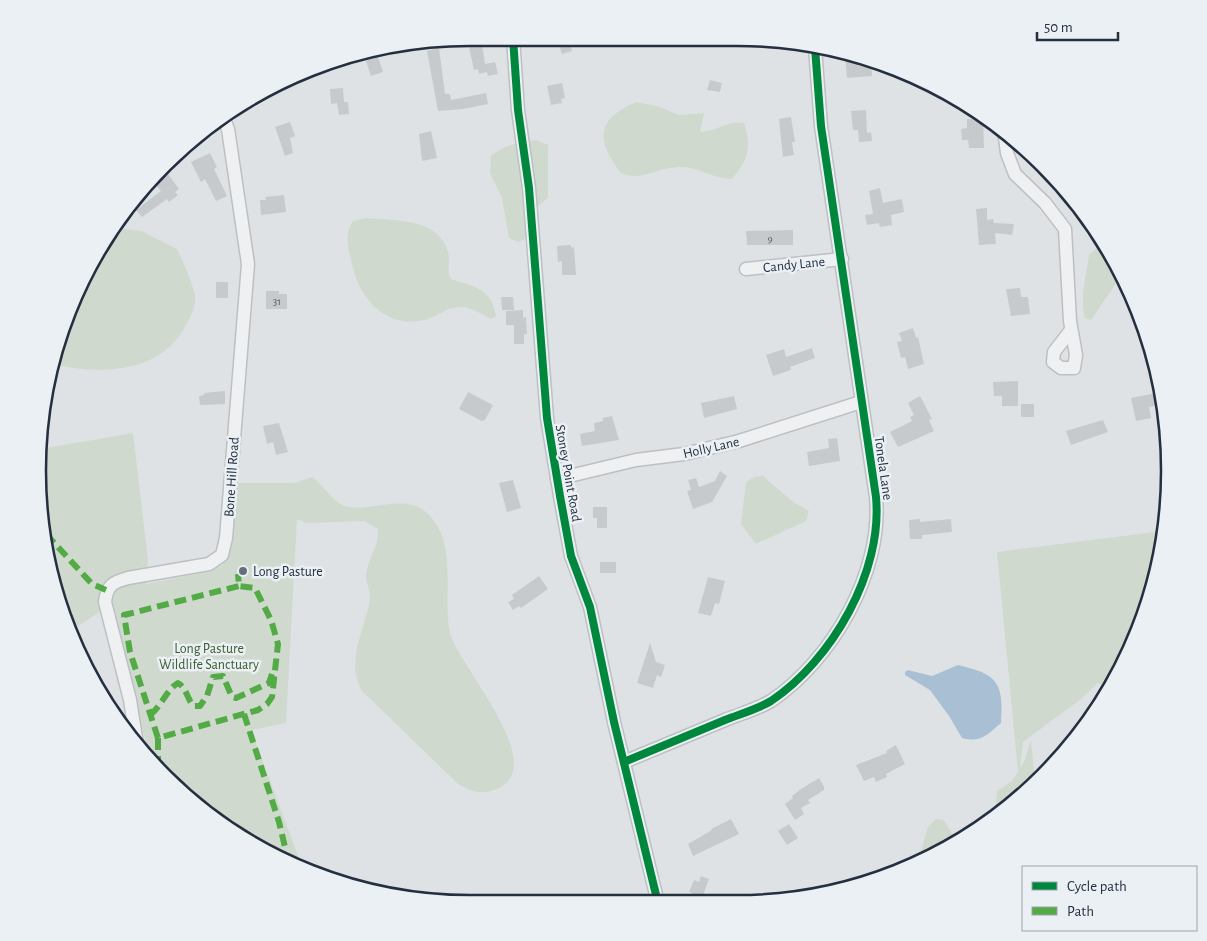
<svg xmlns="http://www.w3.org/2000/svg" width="1207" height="941" font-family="'Alegreya Sans',sans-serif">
<rect width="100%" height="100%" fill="#dfe2e5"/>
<g fill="#d0d9ce">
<path d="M636 102 657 106 679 115 704 113 700 132C719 131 724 121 744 123 752 147 748 160 732 179 713 179 698 166 679 167 658 167 642 182 621 173 596 140 595 120 636 102Z"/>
<path d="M536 140 548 145V198L537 207 530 237 518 242 509 238 502 198 490 173 491 156C505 145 518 142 536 140Z"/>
<path d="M366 218C395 221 442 217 449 256 450 265 446 270 451 279 474 287 491 287 496 316L492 319C483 315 471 307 460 307 447 307 437 317 424 320 388 329 361 301 353 268 349 251 343 236 353 221Z"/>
<path d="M116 228 141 231 177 249C184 264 192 281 195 296 196 307 191 316 186 325 161 373 104 375 57 365L52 359 95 254Z"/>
<path d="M1102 243 1111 254 1121 276 1091 320 1085 318C1080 298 1086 276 1089 255Z"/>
<path d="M133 433 148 560 146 584 212 571 224 564 229 553 235 483H295L312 477C322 484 329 496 339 503 362 518 402 490 427 513 459 542 442 596 450 633 457 664 555 770 494 790 480 795 470 791 458 784L362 691C345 660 365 630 370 599 371 590 366 585 366 576 367 559 379 548 378 529L364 521 306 523 297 519 286 723 251 730 303 869 230 830 147 758 148 752 112 604 72 630 52 583 38 471 40 449Z"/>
<path d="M763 476 793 502 809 511 806 521 756 544 741 524 746 482 755 477Z"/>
<path d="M1163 531 1155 582 1126 659 1101 684 1098 683 1081 699 1023 742 1020 767 1024 762 1031 740 1035 782 1022 796 995 815 997 791 1011 782 1018 772 997 552Z"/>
<path d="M936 819 944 820 957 843 918 861 928 827Z"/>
</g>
<path fill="#a9c0d4" d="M958 665C997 674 1004 682 1001 723 987 735 981 743 962 738L949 716 930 690 905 675V672L908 670 932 676Z"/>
<g fill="#c7cacd">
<path d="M467 38H481L485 64 495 62 498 74 488 76 487 72 479 74 478 69 474 70Z"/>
<path d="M557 38H568L572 51 562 54Z"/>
<path d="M641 38H668L669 43 643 47Z"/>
<path d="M439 48 445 94H450L451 100 486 93 488 104 463 109 438 111 427 51Z"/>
<path d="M376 51 383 72 371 76 364 55Z"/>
<path d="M845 54 857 57 858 66 871 65 872 76 847 78Z"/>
<path d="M710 80 722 83 720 92 707 90Z"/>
<path d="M562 83 565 98 561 99 562 103 551 105 547 86Z"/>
<path d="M343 88 344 102H348L349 114 339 115 337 103 331 104 330 89Z"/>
<path d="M866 110 867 133 871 132 872 141 859 142 858 130H853L851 111Z"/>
<path d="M791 117 795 142H792L794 155 783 157 779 119Z"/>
<path d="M967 119H983L984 148H969L968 140H962L961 129 967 128Z"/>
<path d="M290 122 295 136 290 138 293 153 285 156 275 127Z"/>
<path d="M431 131 437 158 422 161 419 134Z"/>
<path d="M210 153 217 167 214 169 227 196 216 201 205 179 201 182 191 162Z"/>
<path d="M168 174 179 189 175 192 178 195 169 202 167 199 142 217 136 210 161 191 155 184Z"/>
<path d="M880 188 883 203 902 199 904 212 891 215 892 225 880 227 879 223 867 225 865 215 873 214 869 191Z"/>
<path d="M284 195 286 212 261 215 260 200H266L265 197Z"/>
<path d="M987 208V220L993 219 994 223 1014 224 1012 235 995 233 996 244 979 245 976 209Z"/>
<path d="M793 230V245H747L746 231Z"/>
<path d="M571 245V248L574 247 576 275H562V261L558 262 557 246Z"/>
<rect x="216" y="282" width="12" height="16"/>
<path d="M1020 288 1021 297H1028L1030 314 1011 316 1006 289Z"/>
<path d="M266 291H279V294H287V309H266Z"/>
<path d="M501 297H513L514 310H502Z"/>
<path d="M523 310V318L526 317 527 334H524V344H514V325H506V311Z"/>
<path d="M913 328 916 338 918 337 924 364 908 369 905 357 901 358 897 342 902 341 899 333Z"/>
<path d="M812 348 815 358 790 367 791 370 773 376 766 355 784 349 786 357Z"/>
<path d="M1018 381V406H1002V396H994L993 382Z"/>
<path d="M225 391V404L200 405 199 396 204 395V393Z"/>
<path d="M468 392 493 405 485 420 482 421 459 409Z"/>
<path d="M1161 392 1163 404 1149 407 1151 418 1136 421 1131 398Z"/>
<path d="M734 396 737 409 704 418 701 403Z"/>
<path d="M920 396 932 419 929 420 934 431 898 447 890 432 912 421 910 417 914 415 908 403Z"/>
<rect x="1021" y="404" width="13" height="13"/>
<path d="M612 416 619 440 582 446 580 434 595 431 594 423 603 421V418Z"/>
<path d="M1103 420 1108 432 1071 445 1066 431Z"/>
<path d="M279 423 288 452 276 455 273 442 267 444 263 426Z"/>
<path d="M837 438 840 461 809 466 807 452 829 448 828 439Z"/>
<path d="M720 471 727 476 712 502 693 509 687 491 691 490 688 480 696 478 699 487 715 481Z"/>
<path d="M513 480 521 508 507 512 499 483Z"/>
<path d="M593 507H607V528H597V518H593Z"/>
<path d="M920 519V522L951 519 952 532 922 535V539H910L909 520Z"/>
<rect x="600" y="562" width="16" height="11"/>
<path d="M539 576 548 589 521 608 519 606 513 610 508 602 514 599 512 595Z"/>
<path d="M708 577 725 581 719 604 715 603 711 616 698 613Z"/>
<path d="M650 643 656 662 665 665 661 677 657 675 653 688 637 683Z"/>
<path d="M896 745 905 764 886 774 887 777 876 782 874 777 864 781 856 765 887 753 886 751Z"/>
<path d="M819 778 824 787V790L808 800 810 803 801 808 804 814 795 820 785 804 793 798 792 796 801 789Z"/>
<path d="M731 819 739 834 693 856 688 844 712 830 711 829Z"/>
<path d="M789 824 798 838 787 845 778 831Z"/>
<path d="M701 876 709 879 701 901 691 897 692 893 689 892 694 880 699 882Z"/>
</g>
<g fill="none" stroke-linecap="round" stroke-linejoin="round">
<g stroke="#bdc0c3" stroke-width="15">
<g id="street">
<path d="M513 38 518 110 529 188 547 418 560 496 571 556 590 607 614 722 658 903"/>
<path d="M1004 130 1007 153 1015 174 1045 203 1065 229 1070 321 1076 355 1074 368H1061L1053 362 1054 352 1071 330"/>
<path d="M746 269 842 259"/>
<path d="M557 479 636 460 684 454 739 441 861 402"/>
<path d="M137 744 130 700 105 602C107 585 113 582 128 578L209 564 222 555 226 538 248 264 228 129 224 119"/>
<path d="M624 762C658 748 692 734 725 720 740 714 758 709 771 701 832 660 883 572 876 497L821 126 815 48"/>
</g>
</g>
<use href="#street" stroke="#eef0f2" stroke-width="12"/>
<g stroke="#53ab46" stroke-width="6" stroke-dasharray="12 6" stroke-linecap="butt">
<path d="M46 534 92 584 106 590"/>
<path d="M244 714 279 822 285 847 282 858"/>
<path d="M150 715C162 706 166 690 178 683 187 688 187 700 194 706H200L207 696 213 677 223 676 232 697 236 698 269 683 272 674"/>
<path d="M158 738 130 652 124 615 239 586"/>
<path d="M158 768V738L258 710 267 704 272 697 278 644 271 620 255 588 239 586 238 574"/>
</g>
<g stroke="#ebf0f5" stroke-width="11">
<g id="cycleway">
<path d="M513 38 518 110 529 188 547 418 560 496 571 556 590 607 614 722 658 903"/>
<path d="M624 762C658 748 692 734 725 720 740 714 758 709 771 701 832 660 883 572 876 497L821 126 815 48"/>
</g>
</g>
<use href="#cycleway" stroke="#00873e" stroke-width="8"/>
</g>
<circle fill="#656e79" stroke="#ebf0f5" stroke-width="2" cx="243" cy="571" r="5"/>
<g text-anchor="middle" stroke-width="5" stroke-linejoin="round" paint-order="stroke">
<g font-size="11" fill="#4e5763">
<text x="770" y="242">9</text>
<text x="277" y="305">31</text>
</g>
<g font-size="14" fill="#24303f" stroke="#ebf0f5">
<text transform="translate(794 264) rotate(-6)" y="5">Candy Lane</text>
<text transform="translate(711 447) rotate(-13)" y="5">Holly Lane</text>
<text transform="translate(884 468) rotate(82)" y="5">Tonela Lane</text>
<text transform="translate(569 473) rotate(80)" y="5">Stoney Point Road</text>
<text transform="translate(231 477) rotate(-86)" y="5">Bone Hill Road</text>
</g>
<g font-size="14" fill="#24303f" stroke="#ebf0f5" text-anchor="start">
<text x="253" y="576">Long Pasture</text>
</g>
<g font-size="14" fill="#3b5c30" stroke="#ebf0f5">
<text x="209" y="653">Long Pasture<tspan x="209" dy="16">Wildlife Sanctuary</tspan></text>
</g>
</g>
<path d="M0 0H1207V941H0ZM470 46H737A424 424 0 0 1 1161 470V471A424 424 0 0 1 737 895H470A424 424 0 0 1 46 471V470A424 424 0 0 1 470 46Z" fill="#ebf0f5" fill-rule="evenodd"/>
<path fill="none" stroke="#24303f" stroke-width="2.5" d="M470 46H737A424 424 0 0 1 1161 470V471A424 424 0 0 1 737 895H470A424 424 0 0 1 46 471V470A424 424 0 0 1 470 46Z"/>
<rect x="1022" y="866" width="175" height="65" fill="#ebf0f5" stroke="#9ba3ac"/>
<rect x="1032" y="882" width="25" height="8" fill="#00873e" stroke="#9ba3ac"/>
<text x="1067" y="891" font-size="15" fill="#24303f">Cycle path</text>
<rect x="1032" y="907" width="25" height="8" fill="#53ab46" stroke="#9ba3ac"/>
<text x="1067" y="916" font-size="15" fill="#24303f">Path</text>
<path d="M1037 32v8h81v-8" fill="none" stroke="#24303f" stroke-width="2.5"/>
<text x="1044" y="32" font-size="15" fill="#24303f" stroke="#ebf0f5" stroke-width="4" paint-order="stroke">50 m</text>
</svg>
